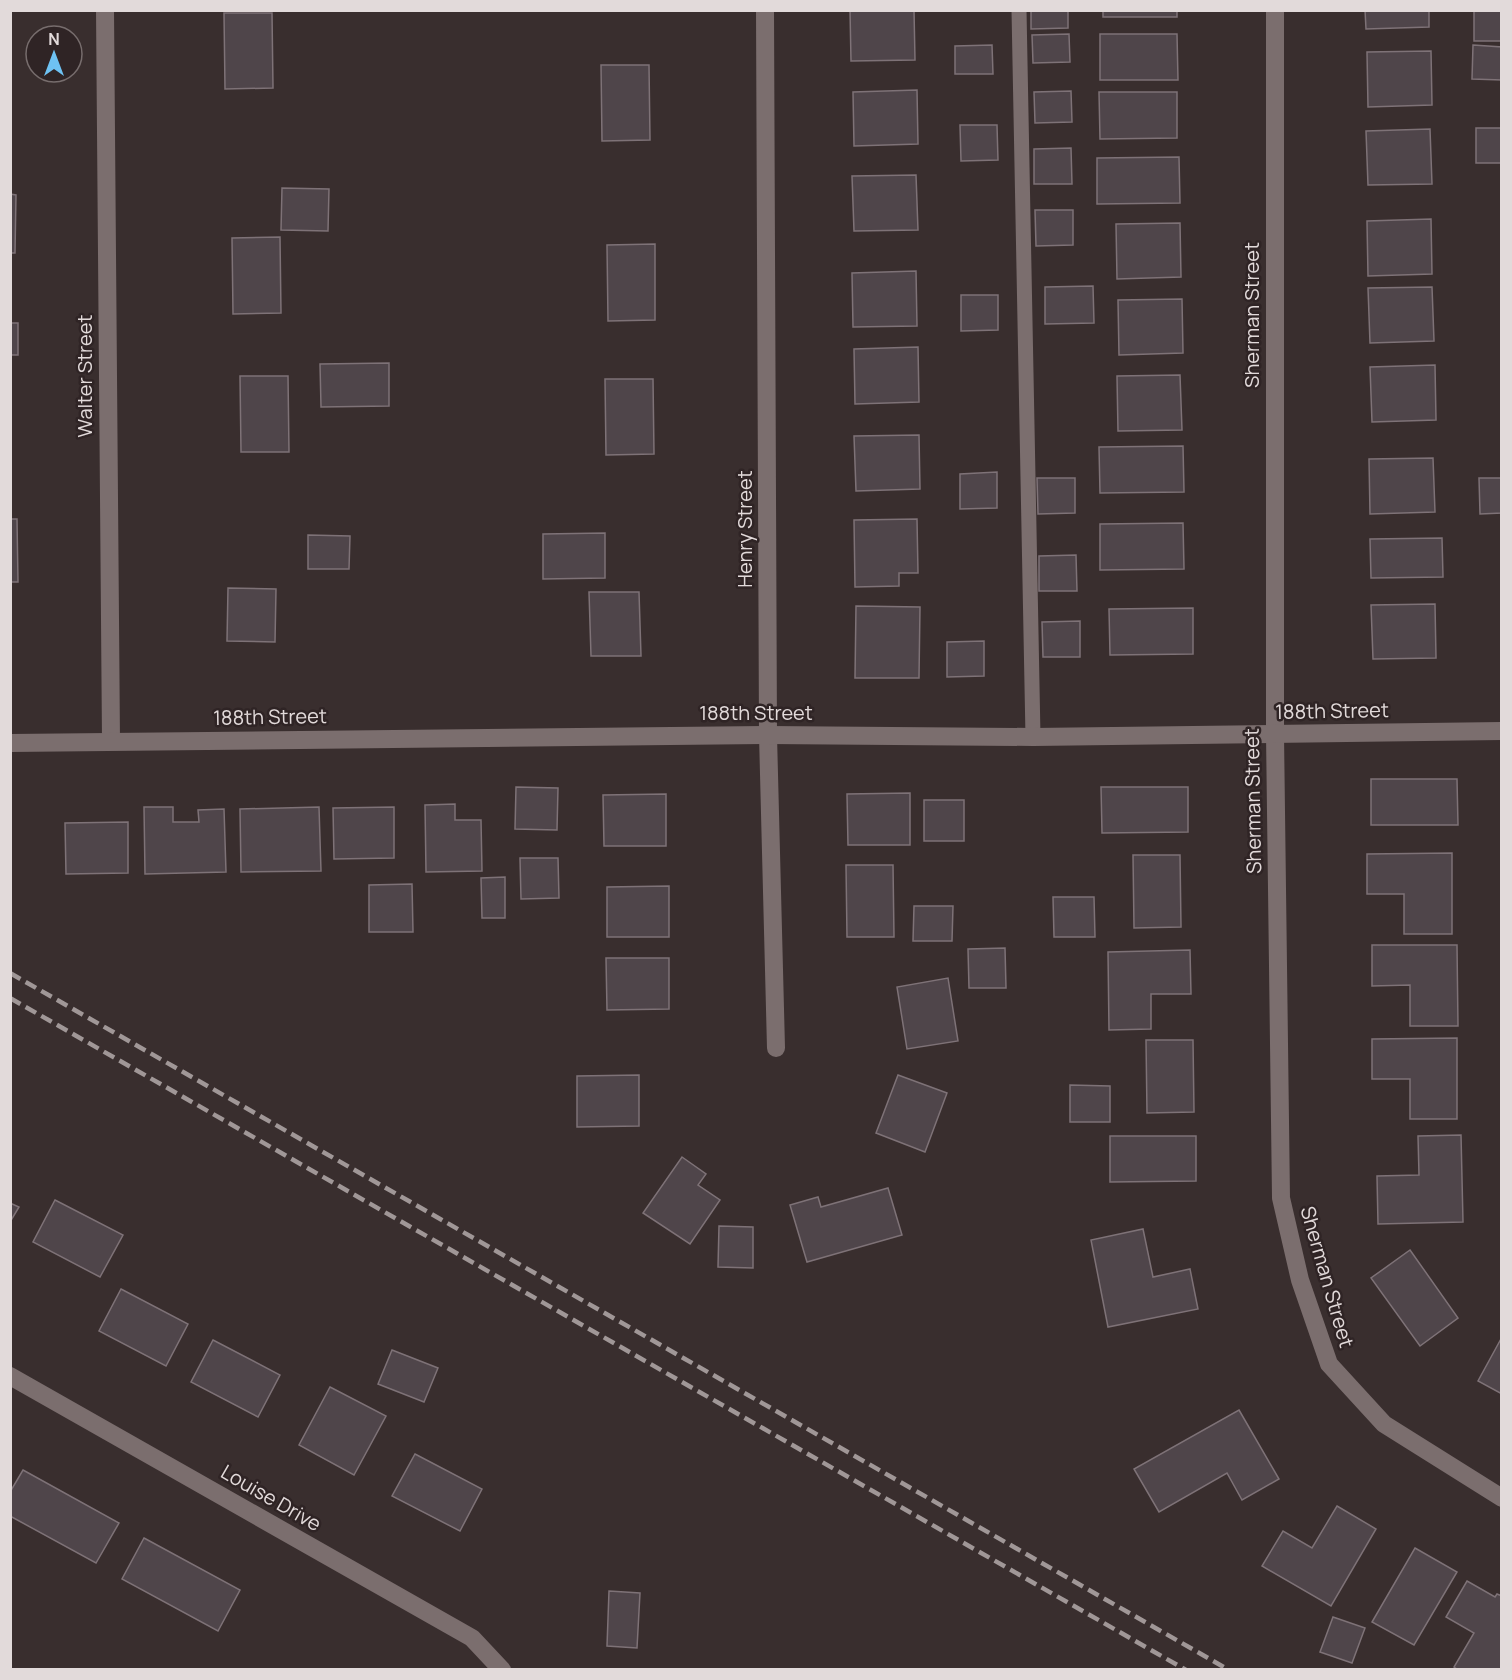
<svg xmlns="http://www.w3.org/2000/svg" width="1512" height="1680" font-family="Manrope,sans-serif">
<rect width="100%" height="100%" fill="#392e2e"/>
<g fill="#4f454a" stroke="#7e7277" stroke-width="1.5">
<path d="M850 10H914L915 60 851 61Z"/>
<path d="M1031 10H1068V28L1031 29Z"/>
<rect x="1103" y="10" width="74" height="7"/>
<path d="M1365 10H1429V27L1366 29Z"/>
<rect x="1474" y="10" width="28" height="31"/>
<path d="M224 13H272L273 88 225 89Z"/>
<path d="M1069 34 1070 62 1033 63 1032 35Z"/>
<path d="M1100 34H1177L1178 80H1100Z"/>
<path d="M992 45 993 74H955V46Z"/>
<path d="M1473 45 1502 47V80L1472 79Z"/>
<path d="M1431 51 1432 105 1368 107 1367 52Z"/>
<path d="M601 65H649L650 140 602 141Z"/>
<path d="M917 90 918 144 854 146 853 92Z"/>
<path d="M1071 91 1072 122 1035 123 1034 92Z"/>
<path d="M1099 92H1177V138L1100 139Z"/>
<path d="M960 125H997L998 160 961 161Z"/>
<rect x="1476" y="128" width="26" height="35"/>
<path d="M1430 129 1432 184 1368 185 1366 131Z"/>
<path d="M1071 148 1072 184H1034V149Z"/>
<path d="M1179 157 1180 203 1097 204V158Z"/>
<path d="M916 175 918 230 854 231 852 176Z"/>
<path d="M282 188 329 189 328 231 281 230Z"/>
<path d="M10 194 16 195 15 253H10Z"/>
<path d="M1035 210H1073V245L1036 246Z"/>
<path d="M1431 219 1432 274 1368 276 1367 221Z"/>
<path d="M1180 223 1181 277 1117 279 1116 224Z"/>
<path d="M280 237 281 313 233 314 232 238Z"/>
<path d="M655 244V320L608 321 607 245Z"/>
<path d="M916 271 917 326 853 327 852 273Z"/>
<path d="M1093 286 1094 323 1045 324V287Z"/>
<path d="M1432 287 1434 341 1370 343 1368 288Z"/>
<path d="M961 295H998V330L961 331Z"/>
<path d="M1182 299 1183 353 1119 355 1118 300Z"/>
<rect x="10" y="323" width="8" height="32"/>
<path d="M918 347 919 402 855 404 854 349Z"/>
<path d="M389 363V406L321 407 320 364Z"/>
<path d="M1435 365 1436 420 1372 422 1370 367Z"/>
<path d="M1180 375 1182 430 1118 431 1117 376Z"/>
<path d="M240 376H288L289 452H241Z"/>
<path d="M605 379H653L654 454 606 455Z"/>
<path d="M919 435 920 489 856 491 854 436Z"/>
<path d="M1183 446 1184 492 1100 493 1099 447Z"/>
<path d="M1433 458 1435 512 1370 514 1369 459Z"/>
<path d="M997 472V508L960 509V474Z"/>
<path d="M1037 478H1075V513L1038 514Z"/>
<path d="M1479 478H1502V513L1480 514Z"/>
<path d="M10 519H17L18 582H10Z"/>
<path d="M917 519 918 573H899V586L855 587 854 520Z"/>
<path d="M1183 523 1184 569 1100 570V524Z"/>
<path d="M605 533V578L543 579V534Z"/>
<path d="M308 535 350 536 349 569H308Z"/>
<path d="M1442 538 1443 577 1371 578 1370 539Z"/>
<path d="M1076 555 1077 591H1039V556Z"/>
<path d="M228 588 276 589 275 642 227 641Z"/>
<path d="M589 592H639L641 656H591Z"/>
<path d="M1435 604 1436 658 1373 659 1371 605Z"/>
<path d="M856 606 920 607 919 678H855Z"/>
<path d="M1193 608V654L1110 655 1109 609Z"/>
<path d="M1080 621V657H1043L1042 622Z"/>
<path d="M984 641V676L947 677V642Z"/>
<path d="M1371 779H1457L1458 825H1371Z"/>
<path d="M516 787 558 788 557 830 515 829Z"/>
<path d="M1101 787H1188V832L1102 833Z"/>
<path d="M910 793V845H848L847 794Z"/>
<path d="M666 794V846H604L603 795Z"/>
<rect x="924" y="800" width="40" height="41"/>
<path d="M455 804V820H481L482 871 426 872 425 805Z"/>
<path d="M144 807H173V822H199L198 810 224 809 226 872 145 874Z"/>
<path d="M319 807 321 871 241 872 240 809Z"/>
<path d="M394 807V858L334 859 333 808Z"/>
<path d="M128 822V873L66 874 65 823Z"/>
<path d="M1452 853V934H1404V894H1367V854Z"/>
<path d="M1133 855H1180L1181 927 1134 928Z"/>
<path d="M520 858H558L559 898 521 899Z"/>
<path d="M846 865H893L894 937H847Z"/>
<path d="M505 877V918H482L481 878Z"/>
<path d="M412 884 413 932H369V885Z"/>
<path d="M669 886V937H607V887Z"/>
<path d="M1053 897H1094L1095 937H1054Z"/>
<path d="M914 906H953L952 941H913Z"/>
<path d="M1372 945H1457L1458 1026H1410V985L1372 986Z"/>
<path d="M1005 948 1006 988H969L968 949Z"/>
<path d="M1190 950 1191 994H1151V1029L1109 1030 1108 952Z"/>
<path d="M606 958H669V1009L607 1010Z"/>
<path d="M948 978 958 1041 907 1049 897 987Z"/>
<path d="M1457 1038V1119H1410V1079H1372V1039Z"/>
<path d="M1146 1040H1193L1194 1112 1147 1113Z"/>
<path d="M639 1075V1126L577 1127V1076Z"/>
<path d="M898 1075 947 1093 925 1152 876 1133Z"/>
<path d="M1070 1085 1110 1086V1122H1070Z"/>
<path d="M1461 1135 1463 1222 1378 1224 1377 1176 1419 1175 1418 1136Z"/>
<path d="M1110 1136H1196V1181L1110 1182Z"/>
<path d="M682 1157 706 1174 698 1185 720 1200 690 1244 643 1213Z"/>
<path d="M888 1188 902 1235 807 1262 790 1205 818 1197 821 1207Z"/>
<path d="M55 1200 123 1235 100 1277 33 1242Z"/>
<path d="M10 1203 19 1207 10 1222Z"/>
<path d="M719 1226 753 1227V1268L718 1267Z"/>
<path d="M1143 1229 1153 1277 1190 1269 1198 1309 1108 1327 1091 1240Z"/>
<path d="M1410 1250 1458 1318 1420 1346 1371 1278Z"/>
<path d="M121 1289 188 1324 166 1366 99 1331Z"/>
<path d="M1502 1337V1394L1478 1381Z"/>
<path d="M213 1340 280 1375 258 1417 191 1382Z"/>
<path d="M392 1350 438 1368 424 1402 378 1384Z"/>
<path d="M330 1387 386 1416 354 1475 299 1445Z"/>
<path d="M1239 1410 1279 1479 1242 1500 1227 1473 1159 1512 1134 1469Z"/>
<path d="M415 1454 482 1489 460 1531 392 1496Z"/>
<path d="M23 1470 119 1523 96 1563 10 1516V1492Z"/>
<path d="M1337 1506 1376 1529 1331 1606 1262 1566 1283 1531 1312 1548Z"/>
<path d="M144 1538 240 1590 218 1631 122 1579Z"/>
<path d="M1415 1548 1457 1572 1414 1645 1372 1622Z"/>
<path d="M1467 1581 1495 1597 1497 1594 1502 1596V1670H1458L1454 1667 1474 1633 1446 1617Z"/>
<path d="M609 1591 640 1593 637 1648 607 1646Z"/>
<path d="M1333 1617 1365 1628 1352 1663 1320 1652Z"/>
</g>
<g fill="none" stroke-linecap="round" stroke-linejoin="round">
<path stroke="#7b6e6e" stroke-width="15" d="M1019 10 1033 737"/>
<g stroke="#7b6e6e" stroke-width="18">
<path d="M105 10 111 741"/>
<path d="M765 10 768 735 776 1048"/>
<path d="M1275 10V734L1281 1198 1300 1280 1329 1364 1384 1424 1502 1498"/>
<path d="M10 743 768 735 1033 737 1502 731"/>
<path d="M10 1376 472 1638 502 1670"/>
</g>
<g stroke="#a09797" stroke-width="4.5" stroke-dasharray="12 6" stroke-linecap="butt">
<path d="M10 973 1229 1670"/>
<path d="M10 998 1186 1670"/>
</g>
</g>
<g text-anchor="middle" stroke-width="5" stroke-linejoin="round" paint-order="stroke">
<g font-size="20" fill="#e2dada" stroke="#2f2425">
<text transform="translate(1252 315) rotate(-90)" y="7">Sherman Street</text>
<text transform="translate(85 376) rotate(-90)" y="7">Walter Street</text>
<text transform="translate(745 529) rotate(-90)" y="7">Henry Street</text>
<text transform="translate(1332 711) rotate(-1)" y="7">188th Street</text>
<text x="756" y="720">188th Street</text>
<text transform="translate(270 717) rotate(-1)" y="7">188th Street</text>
<text transform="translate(1253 801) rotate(-91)" y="7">Sherman Street</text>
<text transform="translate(1327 1277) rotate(74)" y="7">Sherman Street</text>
<text transform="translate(271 1498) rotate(30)" y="7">Louise Drive</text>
</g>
</g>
<rect width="1512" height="1680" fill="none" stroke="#e2dada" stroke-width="24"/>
<g transform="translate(54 54)"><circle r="28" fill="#2f2425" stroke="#776d6d" stroke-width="1.5"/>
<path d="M0-4.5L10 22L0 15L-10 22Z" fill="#6ec2f3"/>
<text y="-9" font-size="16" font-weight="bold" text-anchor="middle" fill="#e2dada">N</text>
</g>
</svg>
